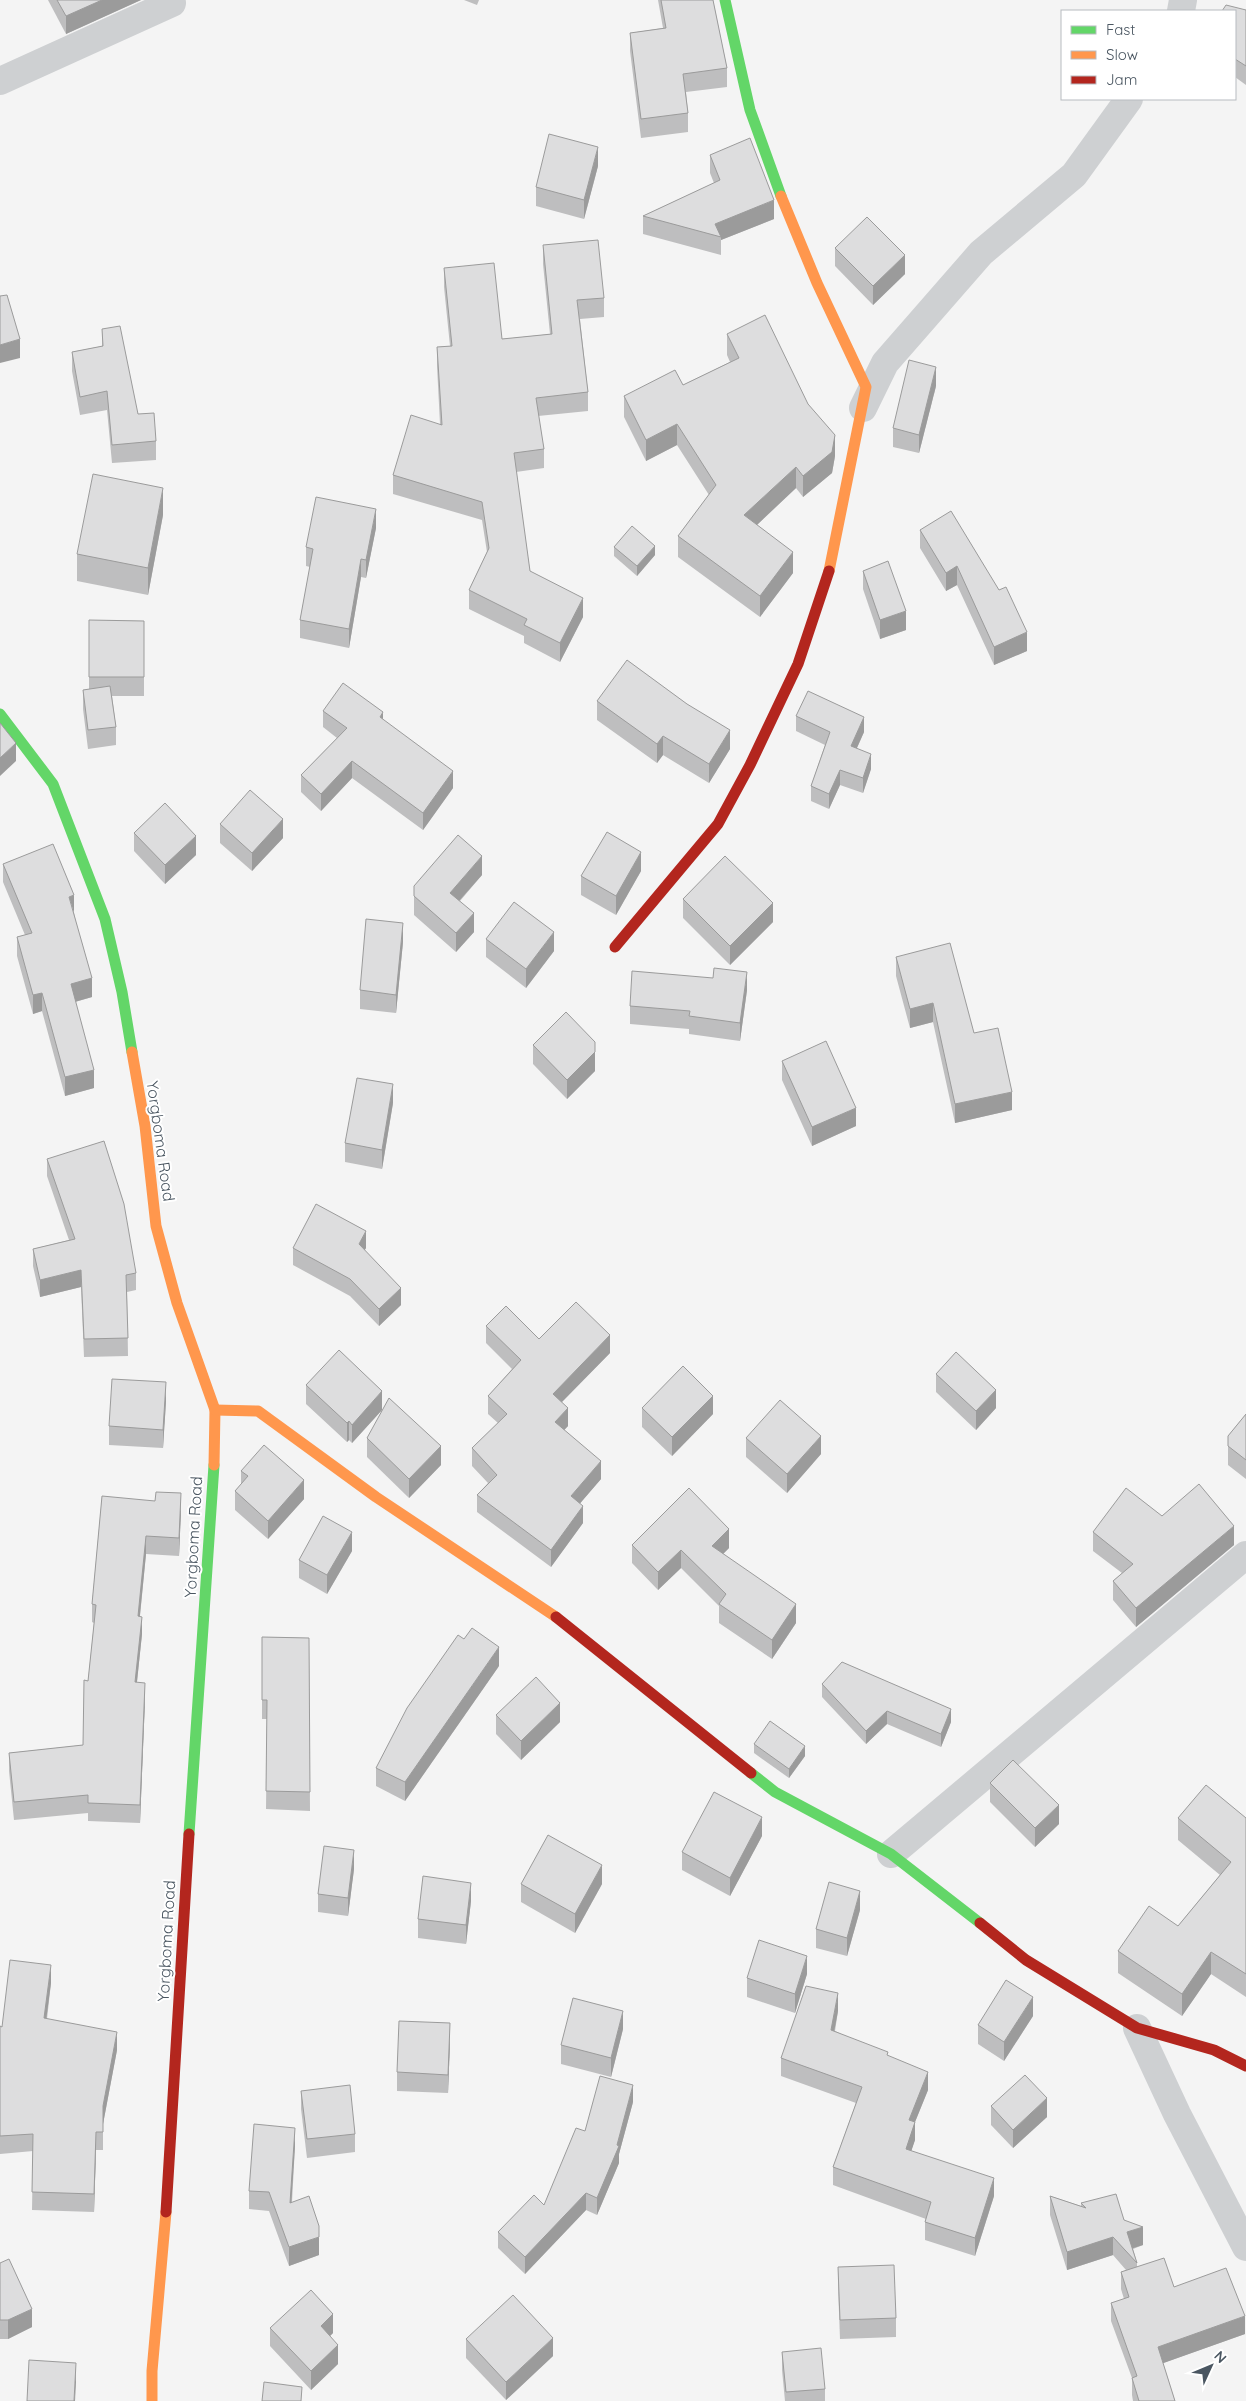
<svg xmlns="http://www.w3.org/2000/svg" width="1246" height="2401" font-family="Quicksand,sans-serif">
<rect width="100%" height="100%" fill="#f4f4f4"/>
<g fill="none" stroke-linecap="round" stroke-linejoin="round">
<g stroke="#ced0d2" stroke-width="28">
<path d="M1181 11 1183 0"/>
<path d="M0 81 172 3"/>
<path d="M863 408 885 363 981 253 1074 175 1129 99"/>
<path d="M891 1854 1246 1555"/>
<path d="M1137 2028 1177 2114 1246 2247"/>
</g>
<g stroke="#63d668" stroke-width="11">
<path d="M725 0 750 110 781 196"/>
<path d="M0 714 53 784 105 919 122 992 132 1052"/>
<path d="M751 1773 775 1792 891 1854 980 1923"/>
<path d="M189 1834 214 1465"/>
</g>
<g stroke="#ff974d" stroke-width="11">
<path d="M781 196 817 283 866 387 829 571"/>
<path d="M132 1052 145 1126 156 1226 177 1303 215 1410 214 1465"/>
<path d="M215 1410 258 1411 376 1497 556 1617"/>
<path d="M152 2401V2371L166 2212"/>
</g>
<g stroke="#b3261e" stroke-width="11">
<path d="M615 947 718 824 750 765 798 664 829 571"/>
<path d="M556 1617 751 1773"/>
<path d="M980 1923 1026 1960 1137 2028 1214 2050 1246 2066"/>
<path d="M166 2212 189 1834"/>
</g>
</g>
<g fill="#bebebf">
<path d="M48 0H141L66 34Z"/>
<path d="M464 0H479L477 5Z"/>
<path d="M658 0H713L727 68V87L686 92 688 113V132L641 138 630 51V33L663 28Z"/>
<path d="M1246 10V85L1235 77V11Z"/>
<path d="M710 155 774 219 721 240V255L643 234V216L714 183 710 173Z"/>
<path d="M598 166 584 219 536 206V187Z"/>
<path d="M543 245 604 298V317L580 319 588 392V411L538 416 544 449V468L516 472 530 571 583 617 560 662 524 643V636L469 609V590L487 552 482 520 393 494V475L440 424 437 366V347L450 346 444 287V268L502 339 550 334 543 264Z"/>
<path d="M835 248 905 274 873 305 835 266Z"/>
<path d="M102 329 138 414 156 441V460L112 463 107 410 80 415 72 371V352L102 346Z"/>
<path d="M727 334 808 404 835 456 832 473 803 497 796 488 757 525 793 573 760 617 678 557V536L709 495 677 445 646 461 624 417V396L683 385 730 362 727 355Z"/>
<path d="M936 386 919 453 893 447V428Z"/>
<path d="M163 515 148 595 77 581V554Z"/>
<path d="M376 528 366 578 361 577 349 648 300 638V620L310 567 306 566V547Z"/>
<path d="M920 530 999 590 1027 651 994 665 957 585 946 591 920 548Z"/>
<path d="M614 547 655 555 637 576 614 556Z"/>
<path d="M863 571 906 630 880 639 863 589Z"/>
<path d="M89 620 144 621V696H112L116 727V745L88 749 83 709V690L89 689Z"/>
<path d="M597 701 730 749 709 783 663 755 657 763 597 720Z"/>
<path d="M323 711 383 720 453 788 423 830 352 778 321 811 301 792V775L337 738 323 727Z"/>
<path d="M796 716 864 732 857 748 871 769 863 793 840 785 829 809 811 801V786L825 745 796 731Z"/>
<path d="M220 824 283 838 252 871 220 843Z"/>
<path d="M134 833 196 855 165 884 134 851Z"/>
<path d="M3 864 74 913 92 997 75 1002 94 1088 65 1096 42 1011 33 1014 17 956V937L25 935 3 882Z"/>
<path d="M641 871 616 915 581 895V876Z"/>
<path d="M482 875 460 901 474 932 456 952 414 915V886Z"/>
<path d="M683 899 773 922 730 965 683 918Z"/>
<path d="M486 939 554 951 526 988 486 957Z"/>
<path d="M403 942 396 1013 360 1009V990Z"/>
<path d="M896 957 974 1033 1012 1110 955 1123 933 1022 910 1028 896 976Z"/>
<path d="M747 990 740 1041 689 1034V1029L630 1024V1006Z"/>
<path d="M533 1045 595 1071 567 1099 533 1064Z"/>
<path d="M782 1061 856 1126 812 1146 782 1080Z"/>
<path d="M393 1103 382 1169 345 1162V1143Z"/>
<path d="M47 1159 136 1273V1290L127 1292 128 1356 84 1357 81 1287 40 1297 33 1266V1249L69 1240 47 1176Z"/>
<path d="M293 1248H366L364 1250 401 1305 379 1326 350 1296 293 1265Z"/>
<path d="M486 1326 539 1339 610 1353 562 1402 568 1426 564 1430 601 1479 580 1503 583 1523 551 1567 477 1512V1495L488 1483 472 1466V1448L498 1423 488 1414V1396L512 1369 486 1343Z"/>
<path d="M936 1374 996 1408 976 1430 936 1392Z"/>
<path d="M306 1385 382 1410 352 1443 349 1440 347 1442 306 1404Z"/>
<path d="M166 1401 163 1448 109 1445V1426Z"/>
<path d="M642 1408 713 1414 672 1456 642 1427Z"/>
<path d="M1246 1414V1479L1228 1465V1436Z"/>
<path d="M367 1438 441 1465 409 1498 367 1457Z"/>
<path d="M746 1438 821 1454 787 1493 746 1457Z"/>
<path d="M241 1471 304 1499 268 1539 235 1510V1491L241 1484Z"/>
<path d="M102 1496 181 1511 179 1556 146 1554 140 1616 142 1634 137 1682 145 1700 140 1823 88 1821V1813L14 1820 9 1771V1753L83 1745 88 1681 94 1623 92 1622V1604Z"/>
<path d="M1162 1516 1234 1545 1136 1627 1113 1600V1581L1122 1573 1093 1551V1532Z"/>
<path d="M632 1545 729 1548 723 1554 796 1623 772 1659 719 1623V1606L681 1568 658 1590 632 1563Z"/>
<path d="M352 1551 327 1594 299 1578V1560Z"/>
<path d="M262 1637 309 1638 310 1811 266 1809 267 1719H262Z"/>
<path d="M499 1666 405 1801 376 1786V1768Z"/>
<path d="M822 1684 951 1722 941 1747 887 1724 866 1744 822 1697Z"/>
<path d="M496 1715 560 1722 521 1760 496 1734Z"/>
<path d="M754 1744 805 1756 789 1778 754 1753Z"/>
<path d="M990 1783 1059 1824 1035 1847 990 1802Z"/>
<path d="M1178 1818H1246V1997L1211 1974 1182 2016 1118 1973V1951L1178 1926 1220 1875 1178 1840Z"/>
<path d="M762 1836 730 1896 682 1870V1852Z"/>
<path d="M354 1869 348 1916 318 1912V1894Z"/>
<path d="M521 1884H602L575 1933 521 1902Z"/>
<path d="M471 1901 466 1944 418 1938V1919Z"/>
<path d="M860 1910 847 1956 816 1948V1929Z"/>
<path d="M807 1974 795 2013 747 1997V1978Z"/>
<path d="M51 1983 47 2019 117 2050 103 2124V2150H96L94 2212 32 2210 33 2151 0 2154V2026L2 2027Z"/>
<path d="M838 2011 835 2031 888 2056 928 2090 915 2122V2140L911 2151 994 2196 975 2256 925 2240V2222L926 2219 833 2185V2167L856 2103 781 2076V2058Z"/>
<path d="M1033 2016 1004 2061 978 2044V2025Z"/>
<path d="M623 2029 611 2077 561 2064V2045Z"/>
<path d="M450 2042 448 2093 397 2091V2072Z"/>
<path d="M301 2091 355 2134V2152L307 2158 301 2109Z"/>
<path d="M633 2102 619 2154V2163L597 2215 586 2210 525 2274 498 2248V2232L544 2205 585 2131Z"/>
<path d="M991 2106 1047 2117 1013 2148 991 2125Z"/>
<path d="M295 2146 292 2202 319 2255 289 2266 269 2211 249 2209V2191Z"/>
<path d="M1050 2196 1081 2206V2203L1124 2220 1143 2245 1133 2249 1137 2263V2267L1174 2287 1245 2334 1163 2363 1175 2401H1133L1132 2395V2378L1111 2321V2303L1124 2299 1121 2289V2272L1126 2270 1113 2255 1067 2270 1050 2215Z"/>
<path d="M0 2263 32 2327 8 2339H0Z"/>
<path d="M838 2267 896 2318V2337L840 2339 838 2286Z"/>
<path d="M270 2328 333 2333 330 2336 338 2364 311 2390 270 2346Z"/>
<path d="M466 2339 553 2356 506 2400 466 2358Z"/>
<path d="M782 2352 825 2389V2401H785L782 2370Z"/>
</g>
<g fill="#9b9b9b">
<path d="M102 0H141L66 34V16Z"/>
<path d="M598 147V166L584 219V200Z"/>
<path d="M774 200V219L721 240V237L715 224Z"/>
<path d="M905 255V274L873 305V286Z"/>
<path d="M20 339V358L0 363V345Z"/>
<path d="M936 367V386L919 453V435Z"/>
<path d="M677 424V445L646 461V440Z"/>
<path d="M835 435V456L832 473 803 497V476Z"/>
<path d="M796 467V488L744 537V515Z"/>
<path d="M163 488V515L148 595V568Z"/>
<path d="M376 509V528L366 578V560Z"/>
<path d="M655 546V555L637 576V566Z"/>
<path d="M793 552V573L760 617V596Z"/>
<path d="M361 559V577L349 648V629Z"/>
<path d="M957 566V585L946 591V573Z"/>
<path d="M583 598V617L560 662V643Z"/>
<path d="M906 611V630L880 639V620Z"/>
<path d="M1027 632V651L994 665V647Z"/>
<path d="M383 712V729L380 717Z"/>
<path d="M864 717V732L851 761V746Z"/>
<path d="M730 730V749L709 783V764Z"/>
<path d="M663 736V755L657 763V744Z"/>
<path d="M16 743V761L0 776V758Z"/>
<path d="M871 754V769L863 793V778Z"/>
<path d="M352 761V778L321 811V794Z"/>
<path d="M840 770V785L829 809V794Z"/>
<path d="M453 771V788L423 830V813Z"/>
<path d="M283 819V838L252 871V853Z"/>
<path d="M196 836V855L165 884V865Z"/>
<path d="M641 852V871L616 915V896Z"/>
<path d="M482 856V875L450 911V893Z"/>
<path d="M74 895V913L69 897Z"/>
<path d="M773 903V922L730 965V946Z"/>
<path d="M474 913V932L456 952V933Z"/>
<path d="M403 923V942L396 1013V995Z"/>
<path d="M554 932V951L526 988V969Z"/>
<path d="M747 972V990L740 1041V1023Z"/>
<path d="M92 978V997L71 1003V984Z"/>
<path d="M42 993V1011L33 1014V995Z"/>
<path d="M933 1003V1022L910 1028V1009Z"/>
<path d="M595 1052V1071L567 1099V1080Z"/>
<path d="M94 1070V1088L65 1096V1077Z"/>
<path d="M393 1084V1103L382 1169V1150Z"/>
<path d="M1012 1092V1110L955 1123V1104Z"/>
<path d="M856 1108V1126L812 1146V1127Z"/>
<path d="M366 1231V1248L359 1261V1244Z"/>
<path d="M81 1270V1287L40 1297V1280Z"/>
<path d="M401 1288V1305L379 1326V1309Z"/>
<path d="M610 1335V1353L553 1411V1394Z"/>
<path d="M166 1382V1401L163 1448V1430Z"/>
<path d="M996 1390V1408L976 1430V1411Z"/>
<path d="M382 1391V1410L352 1443V1425Z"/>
<path d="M713 1396V1414L672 1456V1437Z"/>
<path d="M568 1408V1426L555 1440V1422Z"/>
<path d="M349 1421V1440L347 1442V1423Z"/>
<path d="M821 1436V1454L787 1493V1474Z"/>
<path d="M441 1446V1465L409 1498V1479Z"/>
<path d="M601 1461V1479L571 1514V1496Z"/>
<path d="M304 1480V1499L268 1539V1521Z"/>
<path d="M181 1493V1511L179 1556V1538Z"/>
<path d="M583 1506V1523L551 1567V1550Z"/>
<path d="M1234 1526V1545L1136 1627V1608Z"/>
<path d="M729 1529V1548L712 1565V1546Z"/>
<path d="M352 1532V1551L327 1594V1575Z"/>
<path d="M146 1536V1554L138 1634V1616Z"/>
<path d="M681 1550V1568L658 1590V1572Z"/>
<path d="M796 1604V1623L772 1659V1640Z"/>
<path d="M142 1617V1634L135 1700V1682Z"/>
<path d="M499 1647V1666L405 1801V1782Z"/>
<path d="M145 1683V1700L140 1823V1805Z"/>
<path d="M560 1703V1722L521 1760V1741Z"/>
<path d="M951 1709V1722L941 1747V1734Z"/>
<path d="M887 1711V1724L866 1744V1731Z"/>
<path d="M805 1746V1756L789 1778V1769Z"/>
<path d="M1059 1805V1824L1035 1847V1828Z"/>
<path d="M762 1817V1836L730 1896V1878Z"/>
<path d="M354 1850V1869L348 1916V1898Z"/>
<path d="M602 1865V1884L575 1933V1914Z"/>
<path d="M471 1883V1901L466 1944V1925Z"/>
<path d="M860 1891V1910L847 1956V1938Z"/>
<path d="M1211 1952V1974L1182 2016V1994Z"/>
<path d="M807 1956V1974L795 2013V1994Z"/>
<path d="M51 1965V1983L44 2036V2018Z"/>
<path d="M838 1993V2011L831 2048V2030Z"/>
<path d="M1033 1997V2016L1004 2061V2042Z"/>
<path d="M623 2011V2029L611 2077V2058Z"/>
<path d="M450 2023V2042L448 2093V2075Z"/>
<path d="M117 2032V2050L103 2124V2150V2106Z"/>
<path d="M928 2072V2090L915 2122V2140L906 2167V2149L909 2120Z"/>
<path d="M633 2085V2102L619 2154V2163L597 2215V2198L617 2145Z"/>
<path d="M1047 2098V2117L1013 2148V2130Z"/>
<path d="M295 2128V2146L290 2221V2203Z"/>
<path d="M96 2132V2150L94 2212V2194Z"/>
<path d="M994 2178V2196L975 2256V2238Z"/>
<path d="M586 2193V2210L525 2274V2257Z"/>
<path d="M1143 2227V2245L1127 2250V2232Z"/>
<path d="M319 2237V2255L289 2266V2247Z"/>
<path d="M1113 2237V2255L1067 2270V2252Z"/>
<path d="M32 2309V2327L8 2339V2320Z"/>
<path d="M333 2314V2333L321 2345V2326Z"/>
<path d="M1245 2316V2334L1158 2365V2347Z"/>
<path d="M553 2338V2356L506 2400V2382Z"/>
<path d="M338 2345V2364L311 2390V2371Z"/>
<path d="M76 2363V2382L75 2401H74Z"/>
</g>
<g fill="#ddddde" stroke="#9b9b9b">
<path d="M57 0H102L66 16Z"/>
<path d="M661 0H713L727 68 683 74 688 113 641 119 630 33 666 28Z"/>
<path d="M1226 5 1246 10V66L1235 59V11H1222Z"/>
<path d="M549 134 598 147 584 200 536 187Z"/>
<path d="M750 138 774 200 715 224 721 237 643 216 720 180 710 155Z"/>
<path d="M867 217 905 255 873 286 835 248Z"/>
<path d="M598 240 604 298 577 300 588 392 536 398 544 449 514 453 530 571 583 598 560 643 524 625 527 619 469 590 489 548 482 502 393 475 411 415 442 425 437 347 452 346 444 268 494 263 502 339 552 334 543 245Z"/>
<path d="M7 295 20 339 0 345V296Z"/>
<path d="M765 315 808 404 835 435 832 452 803 476 796 467 744 515 793 552 760 596 678 536 716 485 677 424 646 440 624 396 675 370 683 385 739 358 727 334Z"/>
<path d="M120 326 138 414 154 413 156 441 112 445 107 391 80 397 72 352 103 346 102 329Z"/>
<path d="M909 360 936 367 919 435 893 428Z"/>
<path d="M93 474 163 488 148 568 77 554Z"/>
<path d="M316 497 376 509 366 560 361 559 349 629 300 620 313 549 306 547Z"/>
<path d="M951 511 999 590 1006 587 1027 632 994 647 957 566 946 573 920 530Z"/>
<path d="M632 526 655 546 637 566 614 547Z"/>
<path d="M888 561 906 611 880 620 863 571Z"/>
<path d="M89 620 144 621V677H89Z"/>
<path d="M627 660 687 704 730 730 709 764 663 736 657 744 597 701Z"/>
<path d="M343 683 383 712 380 717 453 771 423 813 352 761 321 794 301 775 347 728 323 711Z"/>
<path d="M110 686 116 727 88 730 83 690Z"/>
<path d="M808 691 864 717 851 746 871 754 863 778 840 770 829 794 811 786 830 732 796 716Z"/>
<path d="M0 723 16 743 0 758Z"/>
<path d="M250 790 283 819 252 853 220 824Z"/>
<path d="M165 803 196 836 165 865 134 833Z"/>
<path d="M607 832 641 852 616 896 581 876Z"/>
<path d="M458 835 482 856 450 893 474 913 456 933 414 896V886Z"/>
<path d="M53 844 74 895 69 897 92 978 71 984 94 1070 65 1077 42 993 33 995 17 937 32 933 3 864Z"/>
<path d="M725 856 773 903 730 946 683 899Z"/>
<path d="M514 902 554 932 526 969 486 939Z"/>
<path d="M366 919 403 923 396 995 360 990Z"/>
<path d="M950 943 974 1033 998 1028 1012 1092 955 1104 933 1003 910 1009 896 957Z"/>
<path d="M714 968 747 972 740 1023 689 1016 690 1011 630 1006 632 971 713 978Z"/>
<path d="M566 1012 595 1042V1052L567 1080 533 1045Z"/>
<path d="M826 1041 856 1108 812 1127 782 1061Z"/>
<path d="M357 1078 393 1084 382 1150 345 1143Z"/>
<path d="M104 1141 124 1204 136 1273 126 1275 128 1338 84 1339 81 1270 40 1280 33 1249 75 1239 47 1159Z"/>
<path d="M316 1204 366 1231 359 1244 401 1288 379 1309 350 1279 293 1248Z"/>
<path d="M576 1302 610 1335 553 1394 568 1408 555 1422 601 1461 571 1496 583 1506 551 1550 477 1495 497 1475 472 1448 507 1414 488 1396 521 1360 486 1326 506 1306 539 1339Z"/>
<path d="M339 1350 382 1391 352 1425 349 1421 347 1423 306 1385Z"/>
<path d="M956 1352 996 1390 976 1411 936 1374Z"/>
<path d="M683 1366 713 1396 672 1437 642 1408Z"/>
<path d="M112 1379 166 1382 163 1430 109 1426Z"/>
<path d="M389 1398 441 1446 409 1479 367 1438Z"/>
<path d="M780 1400 821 1436 787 1474 746 1438Z"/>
<path d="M1246 1414V1460L1228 1446V1436Z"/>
<path d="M264 1445 304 1480 268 1521 235 1491 248 1476 241 1471Z"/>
<path d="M1199 1484 1234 1526 1136 1608 1113 1581 1133 1564 1093 1532 1126 1488 1162 1516Z"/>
<path d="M689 1488 729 1529 712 1546 796 1604 772 1640 719 1604 726 1594 681 1550 658 1572 632 1545Z"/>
<path d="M156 1492 181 1493 179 1538 146 1536 138 1616 142 1617 135 1682 145 1683 140 1805 88 1803V1795L14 1802 9 1753 83 1745 84 1680 88 1681 96 1605 92 1604 102 1496 155 1501Z"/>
<path d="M323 1516 352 1532 327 1575 299 1560Z"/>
<path d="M472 1628 499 1647 405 1782 376 1768 407 1708 458 1635 464 1639Z"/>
<path d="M262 1637 309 1638 310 1792 266 1791 267 1700H262Z"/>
<path d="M842 1662 951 1709 941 1734 887 1711 866 1731 822 1684Z"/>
<path d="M536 1677 560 1703 521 1741 496 1715Z"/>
<path d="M770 1721 805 1746 789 1769 754 1744Z"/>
<path d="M1013 1760 1059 1805 1035 1828 990 1783Z"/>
<path d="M1206 1785 1246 1818V1974L1211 1952 1182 1994 1118 1951 1149 1906 1178 1926 1231 1862 1178 1818Z"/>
<path d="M714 1792 762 1817 730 1878 682 1852Z"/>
<path d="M548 1835 602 1865 575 1914 521 1884Z"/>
<path d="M324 1846 354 1850 348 1898 318 1894Z"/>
<path d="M423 1876 471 1883 466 1925 418 1919Z"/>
<path d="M829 1882 860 1891 847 1938 816 1929Z"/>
<path d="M759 1940 807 1956 795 1994 747 1978Z"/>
<path d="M10 1960 51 1965 44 2018 117 2032 103 2106V2132H96L94 2194 32 2192 33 2134 0 2136V2026L2 2027Z"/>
<path d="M1006 1980 1033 1997 1004 2042 978 2025Z"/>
<path d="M806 1986 838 1993 831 2030 888 2052 887 2055 928 2072 909 2120 915 2122 906 2149 994 2178 975 2238 925 2222 931 2202 833 2167 862 2087 781 2058Z"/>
<path d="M573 1998 623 2011 611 2058 561 2045Z"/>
<path d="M399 2021 450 2023 448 2075 397 2072Z"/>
<path d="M1025 2075 1047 2098 1013 2130 991 2106Z"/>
<path d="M600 2076 633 2085 617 2145 619 2146 597 2198 586 2193 525 2257 498 2232 534 2195 544 2205 576 2128 585 2131Z"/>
<path d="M350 2085 355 2134 307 2139 301 2091Z"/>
<path d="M254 2124 295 2128 290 2203 309 2196 319 2226V2237L289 2247 269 2192 249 2191Z"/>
<path d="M1116 2194 1124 2220 1143 2227 1127 2232 1137 2263 1113 2237 1067 2252 1050 2196 1086 2208 1081 2203Z"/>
<path d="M1164 2258 1174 2287 1226 2268 1245 2316 1158 2347 1175 2401H1139L1132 2378 1137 2376 1111 2303 1129 2297 1121 2272Z"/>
<path d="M9 2259 32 2309 8 2320H0V2263Z"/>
<path d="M894 2265 896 2318 840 2320 838 2267Z"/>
<path d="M311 2290 333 2314 321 2326 338 2345 311 2371 270 2328Z"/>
<path d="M513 2295 553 2338 506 2382 466 2339Z"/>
<path d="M821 2348 825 2389 786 2392 782 2352Z"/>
<path d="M29 2360 76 2363 74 2401H27Z"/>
<path d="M264 2382 302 2387 301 2401H262Z"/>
</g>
<g text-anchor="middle" stroke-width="4" stroke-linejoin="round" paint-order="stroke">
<g font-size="16" fill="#4a5661" stroke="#fff">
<text transform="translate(161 1141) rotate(82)" y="6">Yorgboma Road</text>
<text transform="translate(193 1537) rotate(-87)" y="6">Yorgboma Road</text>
<text transform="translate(166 1941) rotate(-87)" y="6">Yorgboma Road</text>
</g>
</g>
<rect x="1061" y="10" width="175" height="90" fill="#ffffff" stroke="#b7bbc0"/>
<rect x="1071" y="26" width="25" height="8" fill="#63d668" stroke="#b7bbc0"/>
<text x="1106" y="35" font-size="15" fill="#4a5661">Fast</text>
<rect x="1071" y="51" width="25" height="8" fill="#ff974d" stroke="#b7bbc0"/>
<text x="1106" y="60" font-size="15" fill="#4a5661">Slow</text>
<rect x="1071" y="76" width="25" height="8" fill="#b3261e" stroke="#b7bbc0"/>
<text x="1106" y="85" font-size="15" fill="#4a5661">Jam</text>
<g transform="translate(1211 2366) rotate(46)" stroke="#ffffff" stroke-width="4" paint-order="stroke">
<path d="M0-4L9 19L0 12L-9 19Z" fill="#4a5661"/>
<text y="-8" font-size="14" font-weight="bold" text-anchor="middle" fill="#4a5661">N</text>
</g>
</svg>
